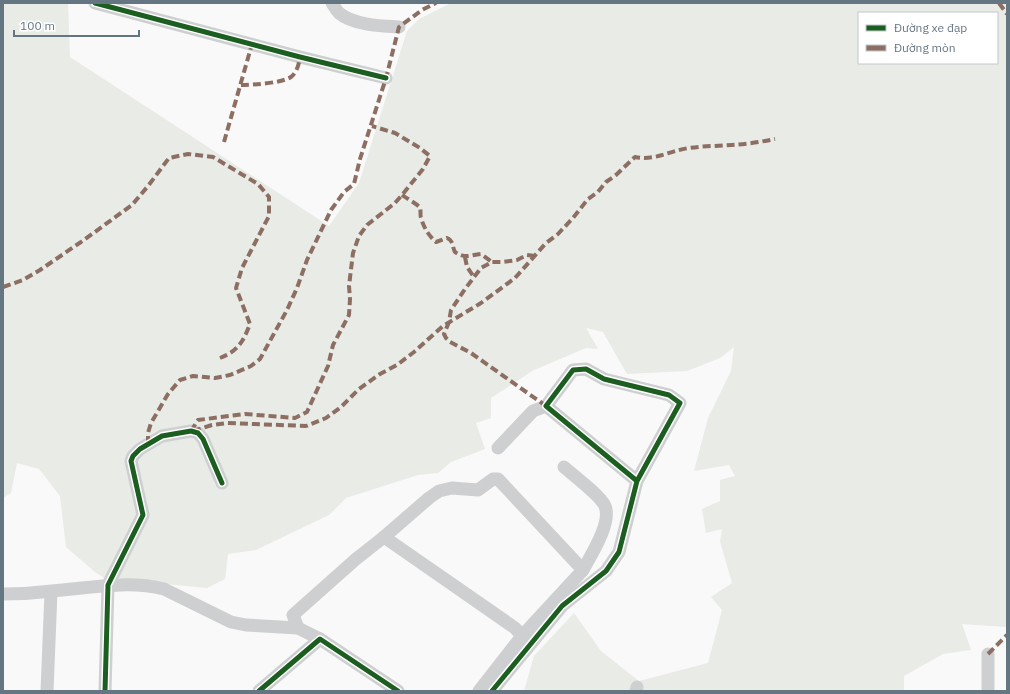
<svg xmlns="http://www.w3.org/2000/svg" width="1010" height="694" font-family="'IBM Plex Sans',sans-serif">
<rect width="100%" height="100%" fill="#f9f9f9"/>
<path fill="#e8ebe6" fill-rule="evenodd" d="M3 3H68L70 57 329 226 359 183 407 31 419 19 451 3H1007V627L962 624 971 650 943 654 904 676V691H524L534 656 574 613 601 651 639 681 708 663 722 610 711 597 732 583 720 541 722 529 706 533 702 509 720 501V480L735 476 729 465 694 471 708 418 731 371 734 347 720 358 687 371 627 374 603 332 586 328 598 349 586 348 534 370 491 398V418L476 423 485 449 451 462 438 473 418 475 346 498 329 515 256 550 228 554 225 579 207 588 104 578 95 572 66 547 60 496 39 469 17 463 11 493 3 498ZM859 13H997V63H859Z"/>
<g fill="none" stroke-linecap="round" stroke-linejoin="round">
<g stroke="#cecfd0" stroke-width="13">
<path d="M95 3 300 57 386 78"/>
<path d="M332 3C334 6 336 10 339 13 353 25 382 26 399 27"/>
<path d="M498 448 533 411 546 406"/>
<path d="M564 467C574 476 600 495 605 506 612 523 591 555 583 570"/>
<path d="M384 537 515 628 522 636"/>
<path d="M3 594C19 594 36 593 52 591 89 588 128 580 164 589L231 622 246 625 298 628 320 639"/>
<path d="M298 628 293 615 356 559 384 537 429 498 439 491 452 488 478 490 493 479H498L583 570 522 636 479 691"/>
<path d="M988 654V691"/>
<path d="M47 691 51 592"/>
<path d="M105 691 108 585 143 515 131 461 133 456 140 449 162 436 191 431 198 433 203 439 222 483"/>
<path d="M259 691 320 639 398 691"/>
<path d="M492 691 562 606 606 571 619 552 637 481 680 403 669 395 604 379 586 369 573 370 546 406 637 481"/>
<path d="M636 691 637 687"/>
</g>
<g stroke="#8d6e63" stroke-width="4" stroke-dasharray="8 4" stroke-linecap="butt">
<path d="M999 3 1007 14"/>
<path d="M241 85C253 85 282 83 291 77 297 72 299 64 300 57"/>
<path d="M224 142 252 44"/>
<path d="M402 195C406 198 419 205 420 208 421 211 420 215 421 218 424 228 429 236 436 242L447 238C454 241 452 247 455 252 466 259 469 255 481 254L492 262"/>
<path d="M535 256 527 255 517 260 503 262H492L481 268 465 289 451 310 449 322 444 334 446 338 450 342 471 353 546 406"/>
<path d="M465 257 467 267 474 277"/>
<path d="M3 287 23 280 40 270 81 242 132 205 148 186 169 158 188 154 213 157 258 184 269 197V216L242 268 236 288 250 324C243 342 238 351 220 358"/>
<path d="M191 431 198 420 245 414 295 418 307 412 328 366 333 345 349 315 350 299 349 286 353 253 359 236 367 225 395 203 402 195 423 169 430 156 420 148 395 133 372 126"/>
<path d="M193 431 212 425 227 423 306 426 326 418 341 407 359 389 380 374 397 365 414 352 443 326 481 303 515 278 546 243 558 234 573 218 588 199 598 192 606 182 616 175 635 157C655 161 669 151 689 148 703 146 718 146 732 145 746 144 761 142 775 139"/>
<path d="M148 444V433L151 423 168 394 180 380 193 376 215 378 230 375 251 366 260 359 287 310 297 288 307 260 331 210 344 192 354 184 360 159 386 78 399 27 422 10 436 3"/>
<path d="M988 654 1007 635"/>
</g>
<g stroke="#fff" stroke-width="8">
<g id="cycleway">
<path d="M95 3 300 57 386 78"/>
<path d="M105 691 108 585 143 515 131 461 133 456 140 449 162 436 191 431 198 433 203 439 222 483"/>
<path d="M259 691 320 639 398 691"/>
<path d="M492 691 562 606 606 571 619 552 637 481 680 403 669 395 604 379 586 369 573 370 546 406 637 481"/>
</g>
</g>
<use href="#cycleway" stroke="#1b5e20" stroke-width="5"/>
</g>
<rect width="1010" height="694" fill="none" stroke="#657683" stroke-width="8"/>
<rect x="858" y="12" width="140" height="52" fill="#ffffff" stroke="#c1c8cd"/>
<rect x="866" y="25" width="20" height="6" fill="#1b5e20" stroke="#c1c8cd"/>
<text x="894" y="32" font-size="12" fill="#657683">Đường xe đạp</text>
<rect x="866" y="45" width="20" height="6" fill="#8d6e63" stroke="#c1c8cd"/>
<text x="894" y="52" font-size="12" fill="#657683">Đường mòn</text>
<path d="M14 30v6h125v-6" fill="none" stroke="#657683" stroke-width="2"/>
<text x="20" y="30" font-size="12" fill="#657683" stroke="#ffffff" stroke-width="3" paint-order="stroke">100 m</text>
</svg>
